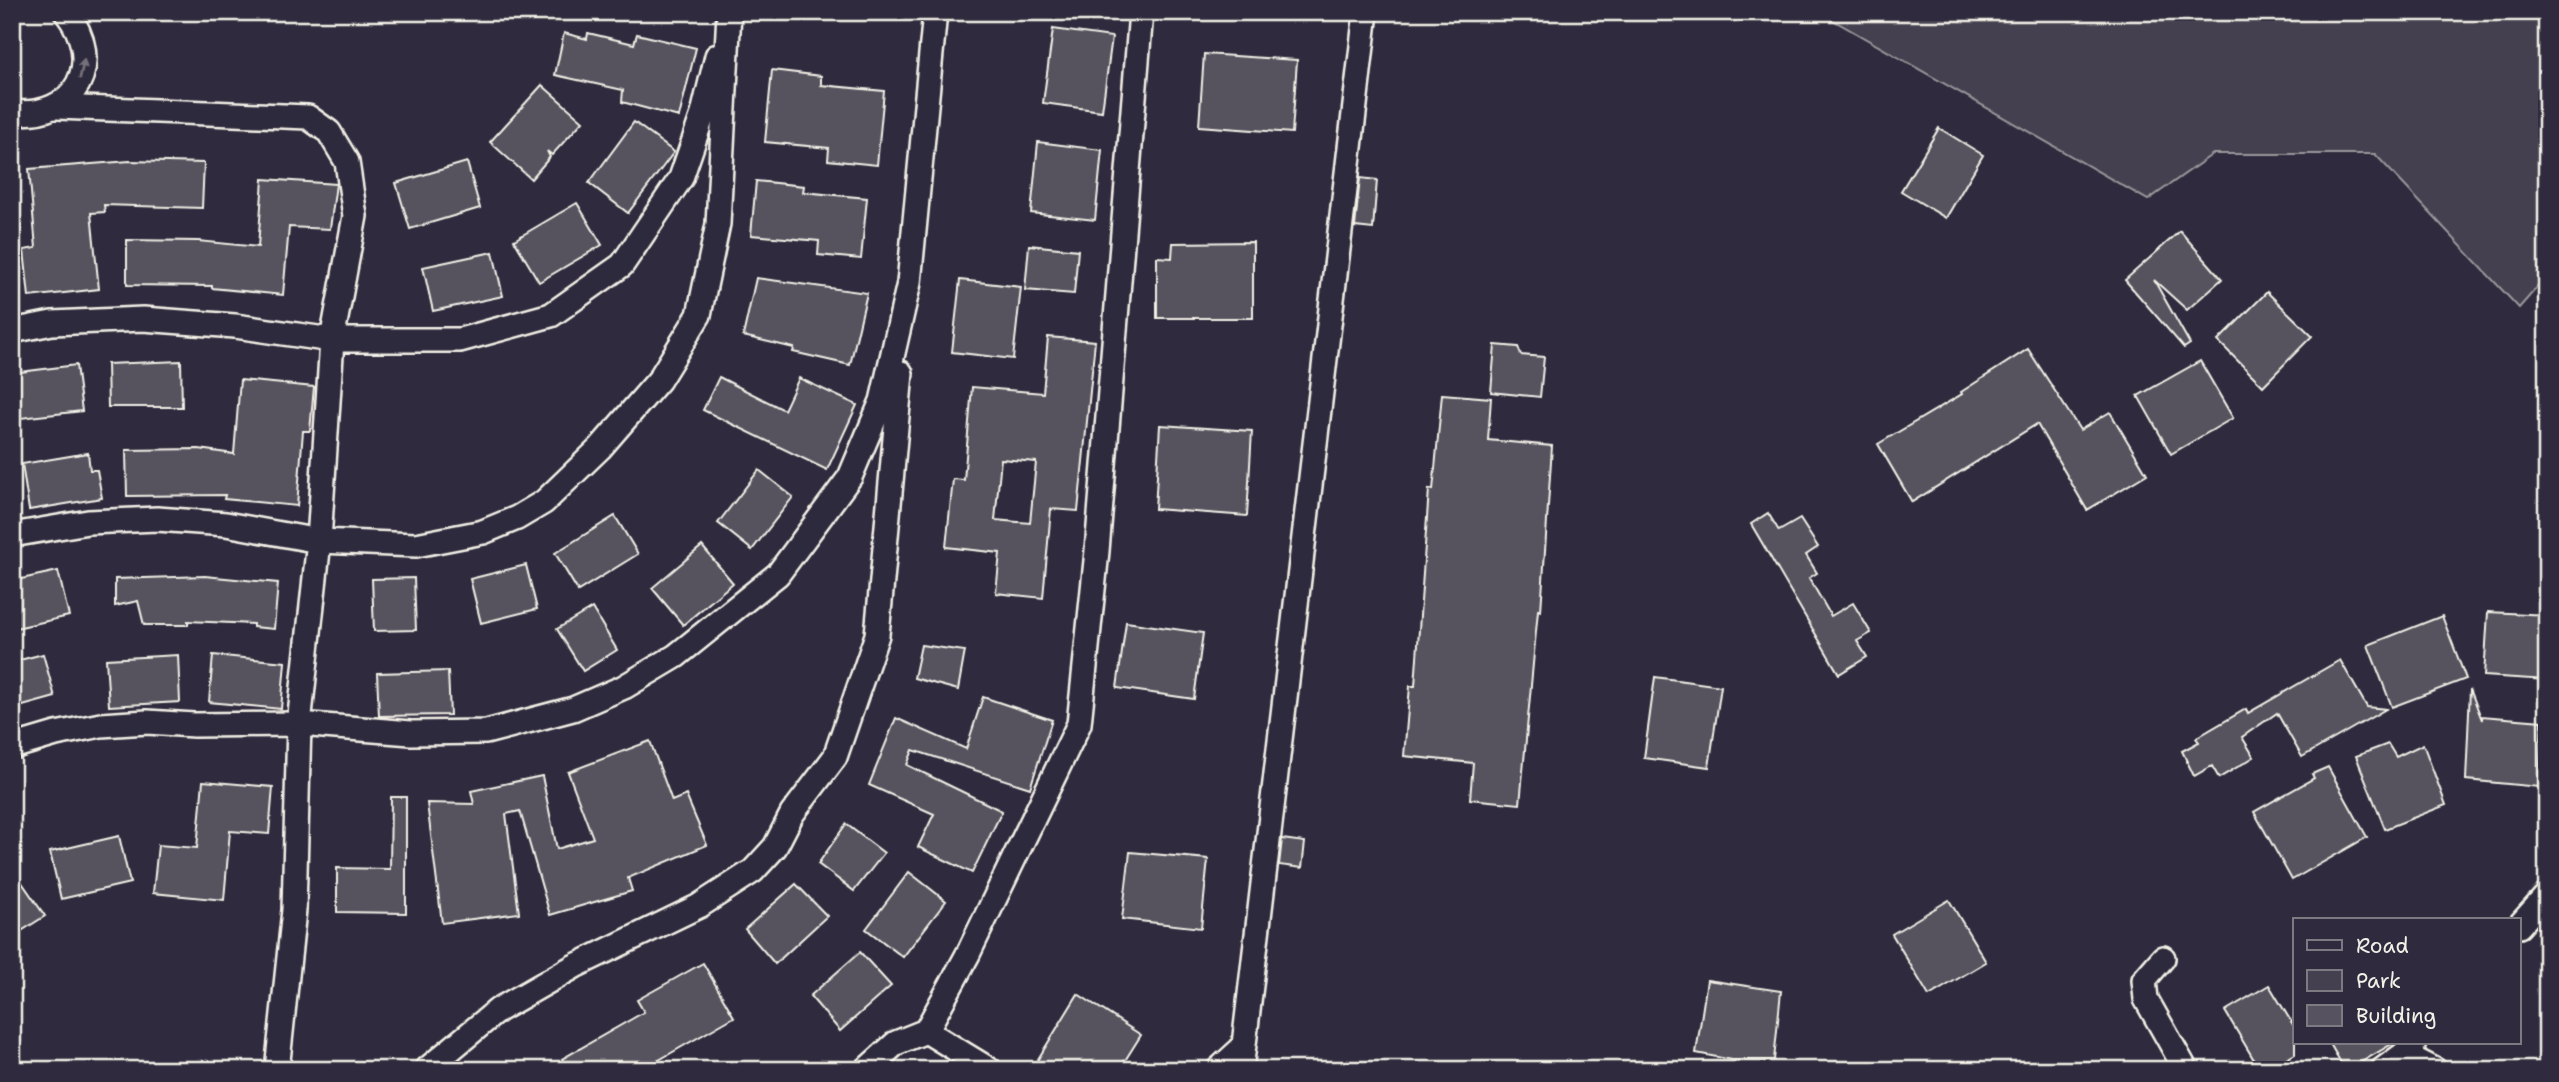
<svg xmlns="http://www.w3.org/2000/svg" width="2559" height="1082" font-family="'Shantell Sans',sans-serif">
<rect width="100%" height="100%" fill="#2f2a3d"/>
<filter id="ink" filterUnits="userSpaceOnUse"><feTurbulence type="fractalNoise" baseFrequency=".0143" numOctaves="2"/><feDisplacementMap in="SourceGraphic" scale="14" xChannelSelector="R" yChannelSelector="G"/><feConvolveMatrix kernelMatrix="1 2 1 2 8 2 1 2 1" color-interpolation-filters="sRGB"/></filter>
<g filter="url(#ink)">
<path fill="#454050" stroke="#9c989c" stroke-width="2" d="M1819 12H2547V276L2519 308 2375 154H2213L2148 200Z"/>
<g fill="#56525f" stroke="#f4f1e8" stroke-width="2" fill-rule="evenodd">
<path d="M1053 29 1112 37 1102 111 1043 103Z"/>
<path d="M564 33 587 39 588 33 634 44 637 34 696 48 679 117 622 102 623 90 555 75Z"/>
<path d="M1204 54 1297 60 1292 133 1199 126Z"/>
<path d="M772 70 821 76V85L884 91 877 165 828 160 829 148 765 142Z"/>
<path d="M542 85 583 121 552 155 547 151 550 157 531 179 490 142Z"/>
<path d="M634 122 674 152 628 213 589 183Z"/>
<path d="M1939 128 1983 155 1946 218 1901 191Z"/>
<path d="M1038 142 1102 150 1095 220 1031 213Z"/>
<path d="M130 161 204 163 202 208 104 205 105 212 91 213 99 289 29 297 24 250 36 248 29 169Z"/>
<path d="M467 162 480 208 410 229 396 183Z"/>
<path d="M1360 178 1377 180 1373 229 1355 227Z"/>
<path d="M263 179 336 184 330 229 289 227 283 295 212 288V286L127 285V240L198 241 258 247Z"/>
<path d="M756 181 804 186 803 192 867 198 861 259 818 255 819 241 751 235Z"/>
<path d="M577 203 602 245 539 282 514 240Z"/>
<path d="M2180 231 2222 279 2187 310 2154 280 2190 344 2184 348 2125 280Z"/>
<path d="M1253 242V318H1157V257L1172 258 1173 243Z"/>
<path d="M1029 245 1078 250 1074 294 1025 290Z"/>
<path d="M493 252 503 296 433 311 423 267Z"/>
<path d="M756 278 867 293 850 365 793 352 794 348 743 336Z"/>
<path d="M960 280 1021 287 1013 359 952 352Z"/>
<path d="M2267 292 2312 336 2263 386 2218 341Z"/>
<path d="M1048 337 1095 341 1078 511 1051 509 1043 598 996 593 1000 553 946 547 953 479 964 480 972 387 1043 393ZM1001 459 1036 462 1030 523 995 520Z"/>
<path d="M1495 345 1518 347 1521 355 1544 357 1540 397 1491 392Z"/>
<path d="M2028 349 2080 430 2110 412 2147 474 2087 510 2037 424 1912 502 1878 444 1962 394 1961 392Z"/>
<path d="M181 361 182 407H108L107 364Z"/>
<path d="M2200 361 2233 418 2171 454 2138 396Z"/>
<path d="M76 365 82 411 12 419V373Z"/>
<path d="M719 377 784 410 799 378 857 405 827 470 703 410Z"/>
<path d="M240 380 314 387 310 431H303L297 506 224 499 225 495 127 496 126 450 199 449 234 454Z"/>
<path d="M1442 394 1491 398 1488 440 1552 446 1541 611 1538 610 1520 804 1470 799 1473 763 1404 756 1410 686H1415L1429 489 1433 490Z"/>
<path d="M1160 425 1252 431 1247 516 1155 509Z"/>
<path d="M88 453 90 470H97L102 498 29 510 22 464Z"/>
<path d="M759 470 793 497 752 550 718 523Z"/>
<path d="M1768 513 1779 531 1800 519 1818 547 1806 555 1817 573 1809 578 1831 616 1853 603 1871 633 1857 641 1867 657 1839 674 1751 524Z"/>
<path d="M615 516 638 554 578 591 555 553Z"/>
<path d="M702 546 733 583 683 625 652 588Z"/>
<path d="M526 565 537 609 481 623 470 579Z"/>
<path d="M58 571 69 616 12 629V581Z"/>
<path d="M205 576 278 583 274 629 253 627V624L188 621V625H144L138 601 115 606V579Z"/>
<path d="M414 578 416 630 374 631 372 579Z"/>
<path d="M592 608 617 650 583 671 557 629Z"/>
<path d="M2488 612 2547 615V680L2484 676Z"/>
<path d="M2442 616 2466 679 2392 707 2368 645Z"/>
<path d="M1126 622 1203 633 1194 699 1117 688Z"/>
<path d="M921 645 965 651 958 690 914 678Z"/>
<path d="M43 654 55 697 12 709V662Z"/>
<path d="M178 655 180 702 109 706 106 659Z"/>
<path d="M213 655 285 662 281 709 209 702Z"/>
<path d="M2340 660 2367 707 2386 709 2302 757 2277 713 2242 737 2254 757 2219 778 2212 766 2194 776 2182 751 2199 742 2196 738 2246 709 2248 713Z"/>
<path d="M448 671 450 715 379 716 377 673Z"/>
<path d="M1655 677 1721 686 1709 767 1644 758Z"/>
<path d="M2470 689 2482 720V716L2542 721 2539 787 2466 780Z"/>
<path d="M983 697 1052 720 1030 788 913 750 907 765 1002 811 972 873 918 847 934 814 869 785 896 718 966 749Z"/>
<path d="M650 741 672 801 686 795 707 845 628 878 632 891 550 915 520 811 506 814 519 913 442 923 427 803 474 804 471 791 542 776 557 849 593 838 568 772Z"/>
<path d="M2388 744 2396 757 2423 744 2446 805 2385 829 2356 756Z"/>
<path d="M2328 767 2367 837 2292 880 2254 812 2314 778 2312 774Z"/>
<path d="M203 781 273 787 269 834 230 831 224 900 153 893 158 845 197 848Z"/>
<path d="M391 797H406V913L337 912V868L390 869Z"/>
<path d="M846 824 884 853 854 891 818 864Z"/>
<path d="M119 836 130 883 61 899 50 852Z"/>
<path d="M1282 839 1305 842 1302 868 1279 865Z"/>
<path d="M1130 852 1208 859 1201 928 1122 919Z"/>
<path d="M12 868 45 916 12 937Z"/>
<path d="M909 872 946 901 903 957 866 929Z"/>
<path d="M796 884 827 916 775 964 745 929Z"/>
<path d="M1949 900 1986 962 1929 996 1892 934Z"/>
<path d="M860 952 891 986 840 1031 810 996Z"/>
<path d="M703 963 734 1017 652 1064 656 1070H568L562 1059 644 1012 637 1000Z"/>
<path d="M1707 980 1781 991 1774 1060H1732L1696 1053Z"/>
<path d="M2269 985 2295 1028V1054L2268 1070H2260L2225 1011Z"/>
<path d="M1078 994 1141 1035 1119 1070H1044L1035 1064Z"/>
<path d="M2329 1042H2395L2348 1070H2345Z"/>
</g>
<g fill="none" stroke-linecap="round" stroke-linejoin="round">
<g stroke="#f4f1e8" stroke-width="28">
<g id="minor">
<path d="M57 107 308 117 329 132 347 162 355 216 332 340 319 541 299 724 294 910 277 1070"/>
<path d="M12 112C76 120 106 62 66 12"/>
<path d="M12 331 52 323 143 319 235 326 332 340H460L551 315 622 265 681 178 703 114 717 56"/>
<path d="M12 535 88 522 157 519 226 524 319 541 416 545 483 532 517 518 544 502 600 448 659 380 699 315 718 224 729 12"/>
<path d="M12 747 56 734 101 725 147 722 194 725 299 724 411 733 486 732 573 709 624 687 676 656 778 574 850 477 882 401 909 283 935 12"/>
<path d="M2519 926 2547 895"/>
<path d="M2163 958 2144 980 2146 999 2186 1070"/>
<path d="M926 1031 990 1070"/>
<path d="M2404 1054 2435 1070"/>
<path d="M426 1070 498 1010 575 966 699 906 753 871 775 847 792 814 835 757 877 635 901 373"/>
<path d="M866 1070 896 1043 926 1031 968 954 1079 724 1097 551 1141 12"/>
<path d="M1218 1070 1241 1049"/>
<path d="M1241 1070 1366 12"/>
<path d="M2382 1070 2404 1054 2415 1042"/>
</g>
</g>
<use href="#minor" stroke="#2f2a3d" stroke-width="23"/>
</g>
<defs><path id="oneway-solid" d="M-6-.8H1V-3.2L6.5 0L1 3.2V.8H-6Z" transform="scale(1.75)"/></defs>
<use fill="#747079" href="#oneway-solid" transform="translate(82 69) rotate(-77)"/>
</g>
<rect width="2559" height="1082" fill="none" stroke="#2f2a3d" stroke-width="42"/>
<rect x="21" y="21" width="2517" height="1040" fill="none" stroke="#f4f1e8" stroke-width="2.5" filter="url(#ink)"/>
<rect x="2293" y="918" width="228" height="126" fill="#2f2a3d" stroke="#7e7a81" stroke-width="2"/>
<rect x="2307" y="940" width="35" height="10" fill="#2f2a3d" stroke="#7e7a81" stroke-width="2"/>
<text x="2356" y="953" font-size="21" fill="#f4f1e8">Road</text>
<rect x="2307" y="970" width="35" height="21" fill="#454050" stroke="#7e7a81" stroke-width="2"/>
<text x="2356" y="988" font-size="21" fill="#f4f1e8">Park</text>
<rect x="2307" y="1005" width="35" height="21" fill="#56525f" stroke="#7e7a81" stroke-width="2"/>
<text x="2356" y="1023" font-size="21" fill="#f4f1e8">Building</text>
</svg>
